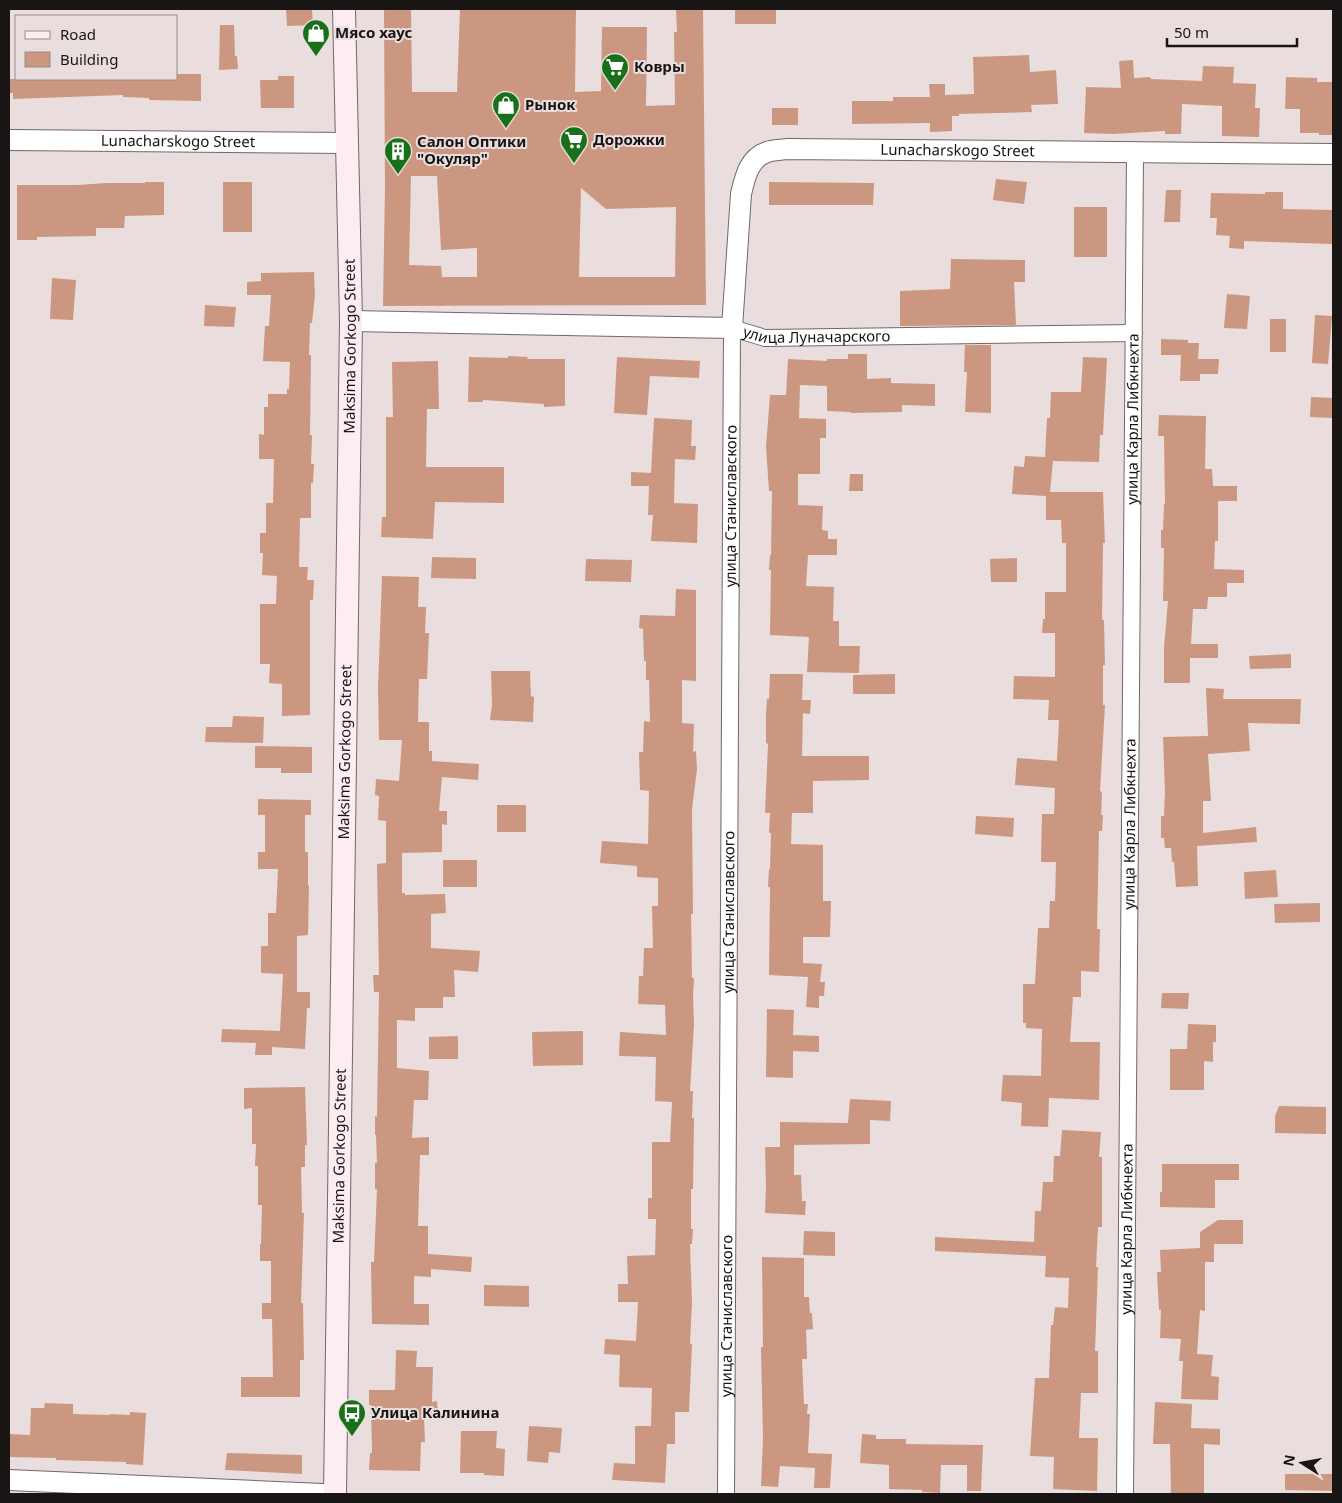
<svg xmlns="http://www.w3.org/2000/svg" width="1342" height="1503" font-family="'Noto Sans',sans-serif">
<rect width="100%" height="100%" fill="#e9dddd"/>
<g fill="#cc9780" fill-rule="evenodd">
<path d="M286 9H312L313 25 287 26Z"/>
<path d="M384 9H411L412 92H457L460 9H576L575 92 601 91 602 27H647L646 106 675 105 674 32H677L676 9H703L706 305 383 306 385 188ZM411 176H437L441 250 477 248V277H442L441 266 409 265ZM581 188 606 209 676 207 675 277H579Z"/>
<rect x="735" y="9" width="41" height="15"/>
<path d="M220 25H234L235 56H237L238 69 219 70Z"/>
<path d="M1029 55 1030 72 1056 70 1058 104 1031 105 1032 112 959 114V116H952V131L930 132V123L852 124V101H893V97H930L929 84H945V95L974 94 973 57Z"/>
<path d="M1133 60 1134 78 1150 77 1151 79 1202 81 1203 66 1234 67 1233 83 1256 84 1255 108H1260L1259 137 1222 136V106L1182 104 1181 134H1165V131L1113 134 1084 133 1086 87 1121 88 1119 61Z"/>
<path d="M176 74H201V101L149 100V98L123 97V95L13 99V93H9V79H176Z"/>
<path d="M278 76H294V108H261L260 80H278Z"/>
<path d="M1286 77 1317 78V82H1333V135H1319V133H1300V109H1285Z"/>
<rect x="772" y="108" width="26" height="17"/>
<path d="M996 179 1027 182 1024 204 993 200Z"/>
<path d="M145 182H164V215L125 216 124 228H96V236L37 237V240H17V185H78L106 183H145Z"/>
<rect x="223" y="182" width="29" height="50"/>
<path d="M769 182 874 183 873 205H769Z"/>
<path d="M1166 190H1181L1180 222H1164Z"/>
<path d="M1265 192H1283V209L1333 210V244L1244 241V249L1229 248 1230 236 1216 235 1217 218H1210L1211 193 1265 194Z"/>
<rect x="1074" y="207" width="33" height="50"/>
<path d="M951 259 1025 260V282H1014L1016 325 900 326V291L950 289Z"/>
<path d="M314 272 315 295 312 323H310L309 355H311L310 435H312L311 464H314L313 483H311V518H300L299 567H308L307 580H314L313 600H310V715L282 716V684L269 683 270 664H260V604H276L277 576 262 575 263 553H260V533H266V503H273L274 459H259V434L264 435V407H268V394H287V389H289L290 362 263 361 265 326H269L271 295H247V282L261 281V273Z"/>
<path d="M52 278 76 280 73 320 50 319Z"/>
<path d="M1227 294 1250 296 1247 329 1224 328Z"/>
<path d="M205 305 236 307 234 327 204 326Z"/>
<path d="M1315 315 1332 316 1328 364 1312 363Z"/>
<rect x="1270" y="319" width="16" height="33"/>
<path d="M1161 339 1188 340V343H1199L1198 359H1219L1218 374H1200V381H1180L1181 355H1161Z"/>
<path d="M965 345H991V413L965 412 967 372H964Z"/>
<path d="M848 354H867V379L891 378V383L935 384V406L902 405V412L850 413V412L827 411V386L800 385 799 418 826 419V438H820V474H798V505L823 506 822 530 828 531V539H837V555H808L806 586 834 587 833 621H839V646H860L859 673 807 672 809 637 770 635 771 570H769L770 555H771L772 491H769L766 447 770 395H786L788 359 827 361V359H848Z"/>
<path d="M508 356 528 357 527 359H565V406L544 407V404L483 400V402H468L469 357 508 358Z"/>
<path d="M617 357 700 361 699 378 650 376 647 415 614 413Z"/>
<path d="M1083 357 1107 358 1103 435H1100L1099 462 1053 461 1050 492H1103L1105 543H1103L1102 620H1104L1105 665H1103V705H1105L1100 791 1102 792 1101 815H1103L1102 831H1099L1097 929H1100L1099 972 1081 971V997H1073L1070 1042H1100L1099 1100 1049 1098 1048 1127 1021 1126 1022 1103 1001 1101 1003 1075 1041 1076 1042 1029 1026 1028V1023H1023V984H1035L1038 928H1049L1050 901H1055L1056 862H1041L1042 814H1054L1055 788 1015 785 1017 758 1057 761 1059 720H1048L1049 700 1013 699 1014 676 1055 677V633H1042L1043 619H1045V592H1066V543H1062L1061 520H1046V496L1012 494 1014 466 1024 467 1025 456 1045 457 1047 418H1050L1051 392H1081Z"/>
<path d="M438 361 439 409H427L426 467H504V503L435 502 433 539 381 537 382 517H386V417H393L392 362Z"/>
<path d="M1311 397 1333 398V418L1310 417Z"/>
<path d="M1159 415 1206 416 1205 469H1212L1213 486H1237V501H1218V541H1215L1214 569 1244 570V583H1227V597H1208L1207 609H1193L1191 644H1218V658H1190V683H1164V648L1168 601H1163L1164 548H1161V530H1163L1164 504H1165L1164 436H1158Z"/>
<path d="M654 418 692 420 691 446H696L695 460 675 459 674 503 698 504 697 543 651 541 653 515H648L649 486H631V472L651 473Z"/>
<path d="M850 474H863V491H849Z"/>
<path d="M432 557 476 558V579L431 578Z"/>
<path d="M1017 558V582H991L990 559Z"/>
<path d="M586 559 632 560 631 582 585 581Z"/>
<path d="M382 576 419 577 418 607H426L425 633H429L427 679H419L418 722H429V751H432V761L479 764 478 780 442 777 439 811H447V825L442 824V852L402 853V893H405V895L445 894 446 913 431 914V948L480 951 478 972 454 970 455 997H443V1008H415V1021L397 1020V1068L429 1071 428 1100H414L412 1138 429 1137V1155H420L418 1226H428V1254L472 1257 471 1272 431 1269V1277L414 1276V1304H429V1325L372 1324 371 1262H374L377 1189H375V1163H377L376 1135H375V1116L377 1117 379 992H374L373 975H379L377 864 386 863V821L378 820 379 796 375 795 376 779 399 781 402 740H379L378 687Z"/>
<path d="M676 589 696 590V681L682 680V723L694 724 693 752 696 751 697 769 692 809 693 914H691L692 978H694L693 995 694 1024 690 1091H693L692 1118H694L693 1189H691V1229H693L692 1244H690L692 1302 690 1344H692L689 1412H675V1444H667L665 1483 612 1480 614 1463 635 1464V1426H651L652 1388 619 1387 620 1355 604 1354 605 1339 636 1341 638 1302H618V1284H628L627 1256 655 1255 656 1219H648V1198H652V1142H670L672 1102 655 1101 656 1057 619 1056 620 1032 666 1035 665 1005 638 1004 639 976H643L644 948H653L652 906H658V878L637 877V866L600 863 602 841 648 844 649 791 640 790 639 752H643L644 721 650 722 649 680H646V661H644L643 629 639 628 640 615 675 616Z"/>
<path d="M1291 654V668L1250 669 1249 656Z"/>
<path d="M491 671H530L531 696 534 697 533 722 490 720 492 705Z"/>
<path d="M770 674H803L802 700H811L810 714 803 713 802 756H869V780L813 781V813H792L791 844 823 845V901H831L830 937H803V963L822 964 820 982H825L824 996H819V1008L806 1007 808 977 769 975 770 887H768L769 869H770L771 833H769L770 813H765L768 744 766 743V712L767 699H769Z"/>
<path d="M895 674V694H853V675Z"/>
<path d="M1206 688 1224 689 1223 699H1301L1300 724 1248 723 1250 751 1208 754 1211 801H1203V833L1256 827 1257 842 1197 846 1198 886 1176 887 1174 862H1172L1171 848H1165L1164 838H1161V816H1164L1165 791 1163 737 1208 736Z"/>
<path d="M233 716 264 717 263 743 205 742 206 727H232Z"/>
<path d="M255 746 312 747V773H281V768H255Z"/>
<path d="M258 799 311 800V815H305V852H308V885L309 886 308 935 297 936V992H310V1008H307L305 1049 272 1047V1055H255L256 1043 221 1042 222 1029 280 1031 283 974 261 973V946H268V913H276L278 869H258V852H265V815H258Z"/>
<rect x="497" y="805" width="29" height="27"/>
<path d="M976 816 1014 818 1013 837 975 834Z"/>
<rect x="443" y="860" width="34" height="27"/>
<path d="M1276 870 1278 897 1245 899 1244 872Z"/>
<path d="M1320 903V922L1275 923 1274 904Z"/>
<path d="M1162 993H1189L1188 1009 1161 1008Z"/>
<path d="M767 1009 794 1010 793 1035 819 1036V1052L793 1051V1078L766 1077Z"/>
<path d="M1188 1024 1216 1025V1042H1213V1062L1204 1061V1090H1170V1049H1187Z"/>
<path d="M583 1031V1065L533 1066 532 1032Z"/>
<path d="M458 1036V1059H429V1037Z"/>
<path d="M305 1087 307 1145H305V1167H301L302 1213H304L301 1303H303L304 1360H300V1397H241V1377H273L272 1319H262V1303H271V1261H260V1244H261L262 1205H258V1166H255L256 1144H252V1108L244 1109V1088Z"/>
<path d="M850 1099 891 1101 890 1121 870 1120V1144L794 1145V1175H801L802 1201H806L805 1215 765 1213 766 1187 765 1147H780V1122L848 1123Z"/>
<path d="M1279 1106 1326 1107V1134L1275 1133V1116Z"/>
<path d="M1062 1130 1101 1132 1099 1157H1102V1227H1098L1096 1267H1098L1095 1351H1098V1393H1081L1079 1438H1098L1097 1491 1053 1489 1054 1457 1030 1456 1035 1378H1049L1051 1325H1053L1055 1307 1068 1308 1069 1278 1045 1277 1046 1256 935 1251V1237L1034 1242 1035 1211H1041L1043 1182H1053L1054 1156H1060Z"/>
<path d="M1162 1164H1239V1180H1215V1208L1160 1207V1192H1162Z"/>
<path d="M1218 1220H1243V1244H1214V1262H1205V1311L1200 1310 1197 1354 1213 1355 1211 1376 1219 1377 1218 1400 1181 1399 1183 1361H1179L1181 1339 1160 1338 1161 1310H1159L1157 1272H1161L1160 1250 1200 1248V1232Z"/>
<path d="M804 1231 835 1232V1256L803 1255Z"/>
<path d="M762 1257 804 1258V1297H809L810 1313H812L813 1329 806 1330 807 1359H802L804 1404H808L807 1414H810L808 1453 832 1454 830 1488H814L815 1468 780 1466 778 1487 761 1486 763 1439 761 1347H763Z"/>
<path d="M484 1285 529 1286V1307L484 1306Z"/>
<path d="M396 1350 417 1351 416 1367H433L432 1402 437 1401 438 1415 424 1417 425 1442H421L420 1471 369 1470 370 1453H372L371 1405H369V1390H395Z"/>
<path d="M1155 1402 1192 1404 1191 1428 1220 1429V1445L1204 1444V1494H1171L1170 1444H1153Z"/>
<path d="M45 1403 73 1404V1414L110 1415V1414L130 1415V1412L146 1413 143 1465 126 1464V1462L56 1460V1458L9 1457V1434L30 1435 31 1408H44Z"/>
<path d="M529 1426 562 1428 560 1453 549 1452 548 1463 527 1461Z"/>
<path d="M461 1431H497L496 1448 505 1449 504 1476 484 1475V1473H460Z"/>
<path d="M862 1434 876 1435V1439H906V1444L983 1445 981 1491H967V1465H941L940 1493 922 1492V1490L889 1489V1465L860 1463Z"/>
<path d="M227 1453 302 1455V1474L225 1470Z"/>
<path d="M1285 1474H1333V1491L1285 1490Z"/>
</g>
<g fill="none" stroke-linecap="round" stroke-linejoin="round">
<g stroke="#726767" stroke-width="18">
<g id="minor">
<path id="s1" d="M726 1494 732 328 765 338 1134 333"/>
<path id="s2" d="M1125 1494 1135 153"/>
</g>
</g>
<g stroke="#726767" stroke-width="22">
<g id="tertiary">
<path id="s3" d="M9 140 348 143"/>
<path id="s4" d="M351 321 732 328 741 194C745 177 749 158 767 152 773 150 781 150 787 149L1333 154"/>
<path d="M9 1480 323 1494"/>
</g>
</g>
<g stroke="#726767" stroke-width="24">
<g id="secondary">
<path id="s5" d="M335 1494 351 321 344 9"/>
</g>
</g>
<use href="#minor" stroke="#fff" stroke-width="16"/>
<use href="#tertiary" stroke="#fff" stroke-width="20"/>
<use href="#secondary" stroke="#fdecf2" stroke-width="22"/>
</g>
<defs>
<g id="shop-pin" transform="scale(1.4375)"><path d="M0 17L-7.5 6A9.5 9.5 0 1 1 7.5 6Z" fill="#19701a" stroke="#e9dddd"/><path d="M-5-2.5h2.3a2.7 3.5 0 0 1 5.4 0H5L5.5 6h-11ZM-1.5-2.5h3a1.5 2.3 0 0 0-3 0Z" fill="#fff"/></g>
<g id="supermarket-pin" transform="scale(1.4375)"><path d="M0 17L-7.5 6A9.5 9.5 0 1 1 7.5 6Z" fill="#19701a" stroke="#e9dddd"/><path d="M-6-5.5h2.5l.6 2H6L4.5 2H-2.5L-4.4-4H-6ZM-1.5 3.2a1.3 1.3 0 1 0 .1 0ZM3 3.2a1.3 1.3 0 1 0 .1 0Z" fill="#fff"/></g>
<g id="building-pin" transform="scale(1.4375)"><path d="M0 17L-7.5 6A9.5 9.5 0 1 1 7.5 6Z" fill="#19701a" stroke="#e9dddd"/><path d="M-4-6H4V6H1V3H-1V6H-4ZM-2.5-4.3h1.7v1.8h-1.7ZM.8-4.3h1.7v1.8H.8ZM-2.5-1h1.7V.8h-1.7ZM.8-1h1.7V.8H.8Z" fill="#fff"/></g>
<g id="bus-pin" transform="scale(1.4375)"><path d="M0 17L-7.5 6A9.5 9.5 0 1 1 7.5 6Z" fill="#19701a" stroke="#e9dddd"/><path d="M-5-6H5V4H4V6H2V4H-2V6H-4V4H-5ZM-3.5-4V0h7V-4ZM-3.5 1.2v1.5H-2V1.2ZM2 1.2v1.5H3.5V1.2Z" fill="#fff"/></g>
</defs>
<g fill-rule="evenodd">
<use href="#shop-pin" x="316" y="33"/>
<use href="#supermarket-pin" x="615" y="67"/>
<use href="#shop-pin" x="506" y="105"/>
<use href="#supermarket-pin" x="574" y="140"/>
<use href="#building-pin" x="398" y="151"/>
<use href="#bus-pin" x="352" y="1413"/>
</g>
<g text-anchor="middle" stroke-width="4" stroke-linejoin="round" paint-order="stroke">
<g font-size="15" font-weight="bold" fill="#191514" stroke="#e9dddd" text-anchor="start">
<text x="335" y="38">Мясо хаус</text>
<text x="634" y="72">Ковры</text>
<text x="525" y="110">Рынок</text>
<text x="593" y="145">Дорожки</text>
<text x="417" y="147">Салон Оптики<tspan x="417" dy="17">"Окуляр"</tspan></text>
<text x="371" y="1418">Улица Калинина</text>
</g>
<g font-size="15" fill="#191514" stroke="#e9dddd">
<text dy="5" stroke="none"><textPath href="#s3" startOffset="169">Lunacharskogo Street</textPath></text>
<text dy="5" stroke="none"><textPath href="#s4" startOffset="758">Lunacharskogo Street</textPath></text>
<text dy="5" stroke="none"><textPath href="#s1" startOffset="1252">улица Луначарского</textPath></text>
<text dy="5" stroke="none"><textPath href="#s5" startOffset="1148">Maksima Gorkogo Street</textPath></text>
<text dy="5" stroke="none"><textPath href="#s2" startOffset="1075">улица Карла Либкнехта</textPath></text>
<text dy="5" stroke="none"><textPath href="#s1" startOffset="988">улица Станиславского</textPath></text>
<text dy="5" stroke="none"><textPath href="#s5" startOffset="742">Maksima Gorkogo Street</textPath></text>
<text dy="5" stroke="none"><textPath href="#s2" startOffset="670">улица Карла Либкнехта</textPath></text>
<text dy="5" stroke="none"><textPath href="#s1" startOffset="582">улица Станиславского</textPath></text>
<text dy="5" stroke="none"><textPath href="#s5" startOffset="338">Maksima Gorkogo Street</textPath></text>
<text dy="5" stroke="none"><textPath href="#s2" startOffset="265">улица Карла Либкнехта</textPath></text>
<text dy="5" stroke="none"><textPath href="#s1" startOffset="178">улица Станиславского</textPath></text>
</g>
</g>
<rect width="1342" height="1503" fill="none" stroke="#191514" stroke-width="20"/>
<rect x="15" y="15" width="162" height="65" fill="#e9dddd" stroke="#968d8d"/>
<rect x="25" y="31" width="25" height="8" fill="#fdecf2" stroke="#968d8d"/>
<text x="60" y="40" font-size="15" fill="#191514">Road</text>
<rect x="25" y="52" width="25" height="15" fill="#cc9780" stroke="#968d8d"/>
<text x="60" y="65" font-size="15" fill="#191514">Building</text>
<g transform="translate(1302 1463) rotate(281)" stroke="#e9dddd" stroke-width="4" paint-order="stroke">
<path d="M0-4L9 19L0 12L-9 19Z" fill="#191514"/>
<text y="-8" font-size="14" font-weight="bold" text-anchor="middle" fill="#191514">N</text>
</g>
<path d="M1167 38v8h130v-8" fill="none" stroke="#191514" stroke-width="2.5"/>
<text x="1174" y="38" font-size="15" fill="#191514" stroke="#e9dddd" stroke-width="4" paint-order="stroke">50 m</text>
</svg>
